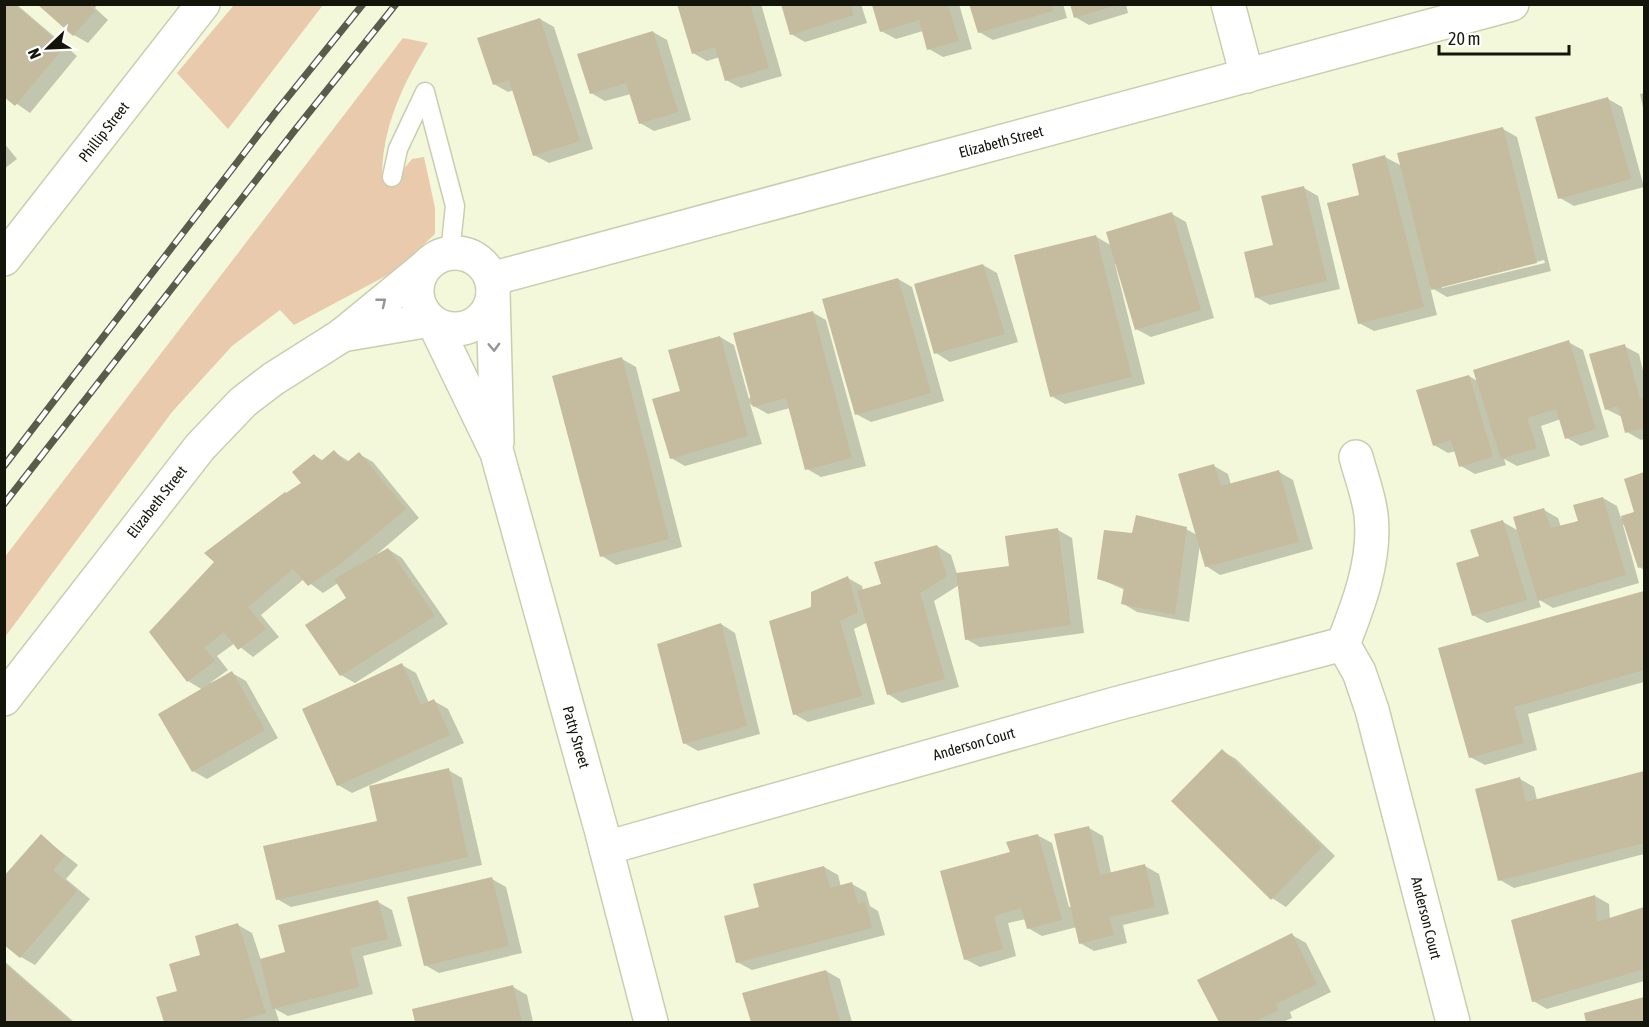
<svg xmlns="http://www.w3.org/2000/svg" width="1649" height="1027" font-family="'Asap Condensed',sans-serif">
<rect width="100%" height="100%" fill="#f3f8da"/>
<g fill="#e9caac">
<path d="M234 5H323L228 129 177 73Z"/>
<path d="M403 38 428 43C402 86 382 127 382 179L393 185 398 184 402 171 412 159 424 157 435 208V234L395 271 294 325 280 310 232 346 172 412 5 637 4 558Z"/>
</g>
<g fill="#0003" fill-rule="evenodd">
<path d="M4 4H16L77 56 30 113 4 95Z"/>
<path d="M39 4H98L95 8 108 20 88 43 74 35Z"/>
<path d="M678 4H761L782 76 741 88 726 80 720 57 707 61 693 53Z"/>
<path d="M782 4H861L867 23 805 42 791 34Z"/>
<path d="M874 4H959L972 49 943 57 929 49 923 31 896 39 881 31Z"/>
<path d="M971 4H1063L1067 18 993 40 979 32Z"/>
<path d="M1071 4H1126L1128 13 1089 25 1075 17Z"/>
<path d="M540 19 554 27 593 149 549 163 534 155 514 90 508 92 494 84Z"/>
<path d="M653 32 667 40 691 120 654 131 640 123 631 94 605 101 591 93Z"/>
<path d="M1644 93V112L1640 94Z"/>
<path d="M1608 99 1622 107 1644 187 1574 206 1560 198Z"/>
<path d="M1503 129 1517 137 1551 271 1447 297 1430 287 1437 315 1374 331 1359 323 1385 157 1402 166ZM1544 260 1545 263 1442 288V285Z"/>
<path d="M4 143 17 159 4 169Z"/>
<path d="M1304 188 1318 196 1340 289 1270 305 1256 297 1275 246Z"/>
<path d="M1172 214 1186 222 1214 318 1151 337 1136 329 1117 263 1115 264 1145 384 1065 404 1051 396 1095 236 1112 246Z"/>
<path d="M983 265 997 273 1018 342 950 362 936 353Z"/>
<path d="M898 279 912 287 944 401 871 422 856 414Z"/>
<path d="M812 312 826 320 866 466 821 477 807 469 790 408 768 414 750 404 762 444 685 466 671 458 720 337 734 345 749 399Z"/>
<path d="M1568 342 1583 350 1609 437 1581 446 1567 438 1561 419 1541 426 1550 456 1517 466 1504 459 1506 465 1475 474 1461 466 1456 451 1448 453 1434 445 1469 376 1479 382Z"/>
<path d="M1624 346 1639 354 1644 375V439L1641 440 1627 432 1622 417 1606 409Z"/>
<path d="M622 359 636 367 682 547 616 565 602 556Z"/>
<path d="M334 452 350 462 359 454 373 462 419 518 376 555 388 549 402 558 448 624 355 683 341 675 349 599 338 583 323 593 304 579 261 615 279 637 253 657 235 643 217 656 228 670 210 683 232 673 246 681 278 738 207 779 193 771 203 690 188 681 151 632 287 495 303 483 315 456 324 461Z"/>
<path d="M1214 466 1228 474 1231 485 1279 472 1293 480 1313 549 1220 575 1206 566 1200 544 1189 622 1137 612 1122 603 1125 590 1098 578 1134 535 1186 529 1197 535Z"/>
<path d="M1644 474V570L1639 567 1625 524 1623 525 1639 583 1553 608 1538 599 1541 607 1487 623 1473 615 1481 557 1503 522 1519 531 1544 510 1558 518 1561 527 1580 522 1603 498 1617 506 1621 518 1636 513 1626 480Z"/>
<path d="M1058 530 1072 538 1084 633 980 647 966 639 959 585 934 601 959 687 902 703 888 694 868 622 854 629 875 704 808 722 794 714 813 608 848 578 862 586 863 591 882 585 937 546 951 555 957 574 1011 567Z"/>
<path d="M1644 592V682L1528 714 1537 750 1485 765 1470 757 1440 649Z"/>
<path d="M721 624 735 633 760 734 698 751 684 743Z"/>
<path d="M402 665 416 673 429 703 434 701 448 709 464 743 352 793 338 785Z"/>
<path d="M1222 751 1236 759 1335 856 1286 907 1272 898Z"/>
<path d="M448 770 462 778 482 865 291 907 277 899Z"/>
<path d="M1644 773V854L1514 888 1500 880 1520 779 1534 787 1537 800Z"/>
<path d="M1089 828 1103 836 1111 873 1145 866 1159 874 1169 914 1123 925 1127 943 1094 951 1080 943 1077 927 1042 936 1028 928 1026 919 1008 923 1016 956 980 967 965 959 1012 853 1037 835 1052 843 1069 907H1072Z"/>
<path d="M41 836 78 865 66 879 90 899 35 965 21 957Z"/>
<path d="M824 867 838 875 841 887 852 884 866 892 870 906 878 911 885 935 752 970 737 962 761 908Z"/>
<path d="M492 879 506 887 522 953 439 973 425 965Z"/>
<path d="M1595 896 1609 904 1610 920 1644 908V981L1547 1009 1533 1001Z"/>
<path d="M378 902 392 910 402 946 363 956 373 994 288 1016 275 1009 279 1021 274 1022H165L158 998 178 992 202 956 238 925 252 933 261 960 287 954Z"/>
<path d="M1292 935 1306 943 1331 992 1290 1012 1292 1018 1283 1022H1220L1199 980Z"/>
<path d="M4 961 74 1022H4Z"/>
<path d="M826 971 840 979 852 1022H752L744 994Z"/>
<path d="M513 987 527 995 533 1022H417L414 1010Z"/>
<path d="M1644 998V1022H1588L1585 1014Z"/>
</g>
<g fill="#c5bb9f">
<path d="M4 4H14L64 47 15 106 4 97Z"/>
<path d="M37 4H88L95 11 73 36Z"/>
<path d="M677 4H750L769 68 725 81 715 47 692 54Z"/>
<path d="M781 4H850L854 15 790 35Z"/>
<path d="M969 4H1052L1053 11 978 33Z"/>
<path d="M1070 4H1117V5L1074 18Z"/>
<path d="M872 5H948L959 41 927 50 919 20 880 32Z"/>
<path d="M540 18 580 141 533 156 509 80 493 85 477 38Z"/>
<path d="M653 31 678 112 639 124 626 83 590 94 577 54Z"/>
<path d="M1608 97 1631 179 1558 199 1535 117Z"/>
<path d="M1503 127 1537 263 1431 290 1397 153Z"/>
<path d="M1385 155 1424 307 1358 324 1327 203 1359 195 1352 164Z"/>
<path d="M1304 186 1327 281 1255 298 1244 252 1273 245 1261 196Z"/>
<path d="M1172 212 1201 310 1135 330 1106 232Z"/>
<path d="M1096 235 1132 377 1050 397 1014 255Z"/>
<path d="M983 264 1005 334 934 354 914 284Z"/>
<path d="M898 278 931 393 855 415 822 299Z"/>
<path d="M813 311 852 458 805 470 786 398 753 407 733 333Z"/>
<path d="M720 336 748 436 670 459 652 399 680 391 668 350Z"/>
<path d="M1569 340 1596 429 1565 439 1556 409 1527 418 1537 448 1501 459 1473 370Z"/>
<path d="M1625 344 1640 399 1644 397V428L1625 433 1618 406 1605 410 1589 354Z"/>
<path d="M622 357 669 539 600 557 552 376Z"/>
<path d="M1469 375 1493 457 1459 467 1451 440 1433 446 1416 390Z"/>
<path d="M334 450 346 463 359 452 406 509 343 562 308 586 293 569 248 607 266 629 238 650 224 632 204 648 215 661 187 682 149 632 214 562 204 553 285 492 286 493 301 483 292 472 314 454 321 461Z"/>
<path d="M1214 464 1221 486 1279 470 1299 542 1205 567 1178 474Z"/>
<path d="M1644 472V566L1638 568 1621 516 1634 512 1624 479Z"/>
<path d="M1603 497 1626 575 1538 601 1513 517 1544 508 1551 528 1578 521 1573 505Z"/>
<path d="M1136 515 1187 527 1175 615 1121 604 1124 587 1097 579 1104 530 1132 533Z"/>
<path d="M1503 520 1527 600 1472 616 1456 563 1479 556 1470 530Z"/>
<path d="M1058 528 1071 625 965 640 956 573 1009 566 1005 536Z"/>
<path d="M937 545 947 576 920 593 945 679 887 695 857 591 881 584 874 562Z"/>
<path d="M388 548 435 616 340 676 305 625 346 598 334 579Z"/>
<path d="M848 576 858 612 840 621 862 696 793 715 769 621 811 607V592Z"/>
<path d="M1644 591V670L1514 707 1524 743 1469 758 1438 648Z"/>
<path d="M721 623 747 726 683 744 657 644Z"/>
<path d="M402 663 421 705 434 699 450 735 337 786 302 709Z"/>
<path d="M232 671 265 730 192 772 158 714Z"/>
<path d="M1222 749 1322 847 1271 900 1171 801Z"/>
<path d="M449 768 468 857 276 900 263 846 377 821 369 786Z"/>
<path d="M1644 771V843L1498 881 1475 789 1520 777 1526 802Z"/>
<path d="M1089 826 1100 875 1145 864 1155 907 1109 917 1114 935 1079 944 1054 834Z"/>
<path d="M41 834 65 856 53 870 77 891 20 958 4 945V876Z"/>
<path d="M1038 834 1062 920 1027 929 1021 908 994 916 1003 949 964 960 940 871 1010 852 1006 842Z"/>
<path d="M824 866 830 888 852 882 858 904 865 901 872 928 736 963 724 916 759 907 753 884Z"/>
<path d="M492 877 509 946 424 966 407 897Z"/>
<path d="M1595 895 1597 922 1644 907V969L1532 1002 1511 920Z"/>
<path d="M378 900 388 939 350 948 359 987 272 1009 260 959 285 952 278 925Z"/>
<path d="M238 923 266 1013 235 1022H164L156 997 177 991 169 964 200 955 195 936Z"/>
<path d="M1292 933 1317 984 1276 1004 1279 1010 1254 1022H1219L1197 980Z"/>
<path d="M4 963 71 1022H4Z"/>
<path d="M826 970 840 1022H751L742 993Z"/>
<path d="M513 985 522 1022H415L412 1009Z"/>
<path d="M1644 997V1022H1586L1584 1013Z"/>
</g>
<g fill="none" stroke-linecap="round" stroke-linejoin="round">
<g stroke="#c9ceb0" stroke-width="21">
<path id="lane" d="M392 177 398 149 425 92 455 206 450 253"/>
</g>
<g stroke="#c9ceb0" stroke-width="36">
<g id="street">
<path d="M1228 4 1247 76"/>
<circle cx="455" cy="291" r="38"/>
<path d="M4 259 203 4"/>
<path d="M491 279 1512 4"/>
<path d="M493 293 497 442"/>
<path d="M434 323 497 453 601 829 651 1022"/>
<path d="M342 335 430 320"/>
<path d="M1343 644 1359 672 1372 710 1453 1022"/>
<path d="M4 699 200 447 243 402 273 379 341 336 424 268"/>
<path d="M606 848 1115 704 1343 644C1359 604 1376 559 1371 515 1369 496 1361 476 1356 457"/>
</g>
</g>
<use href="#lane" stroke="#fff" stroke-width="18"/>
<use href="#street" stroke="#fff" stroke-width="33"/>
<g stroke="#595b4b" stroke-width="7">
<g id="rail">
<path d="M4 466 275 113 363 4"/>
<path d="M4 504 295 130 396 4"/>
</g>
</g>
<use href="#rail" stroke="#fff" stroke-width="4.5" stroke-dasharray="14" stroke-linecap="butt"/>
</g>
<defs><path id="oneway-chevron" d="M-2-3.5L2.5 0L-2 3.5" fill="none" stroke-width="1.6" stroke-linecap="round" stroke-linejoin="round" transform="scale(1.5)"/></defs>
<g stroke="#959591">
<use href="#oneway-chevron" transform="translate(382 302) rotate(-39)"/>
<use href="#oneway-chevron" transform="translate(494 347) rotate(88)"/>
</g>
<g text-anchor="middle" stroke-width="4.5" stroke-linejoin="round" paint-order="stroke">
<g font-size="15" fill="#13140a" stroke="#fff">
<text transform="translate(104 132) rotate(-52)" y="5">Phillip Street</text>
<text transform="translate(1001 142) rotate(-15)" y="5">Elizabeth Street</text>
<text transform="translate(157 502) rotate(-52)" y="5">Elizabeth Street</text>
<text transform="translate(576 737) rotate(74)" y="5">Patty Street</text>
<text transform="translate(974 744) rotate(-16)" y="5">Anderson Court</text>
<text transform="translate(1426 918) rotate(76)" y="5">Anderson Court</text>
</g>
</g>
<rect width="1649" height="1027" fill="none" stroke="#13140a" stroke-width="12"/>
<g transform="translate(48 48) rotate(247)" stroke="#ffffff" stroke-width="4.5" paint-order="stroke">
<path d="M0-4.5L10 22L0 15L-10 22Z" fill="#13140a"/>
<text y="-9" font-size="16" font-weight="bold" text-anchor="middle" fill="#13140a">N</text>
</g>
<path d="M1439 45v9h130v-9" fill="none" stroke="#13140a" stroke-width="3"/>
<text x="1448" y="45" font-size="18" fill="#13140a" stroke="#ffffff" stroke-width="4.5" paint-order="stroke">20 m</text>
</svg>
